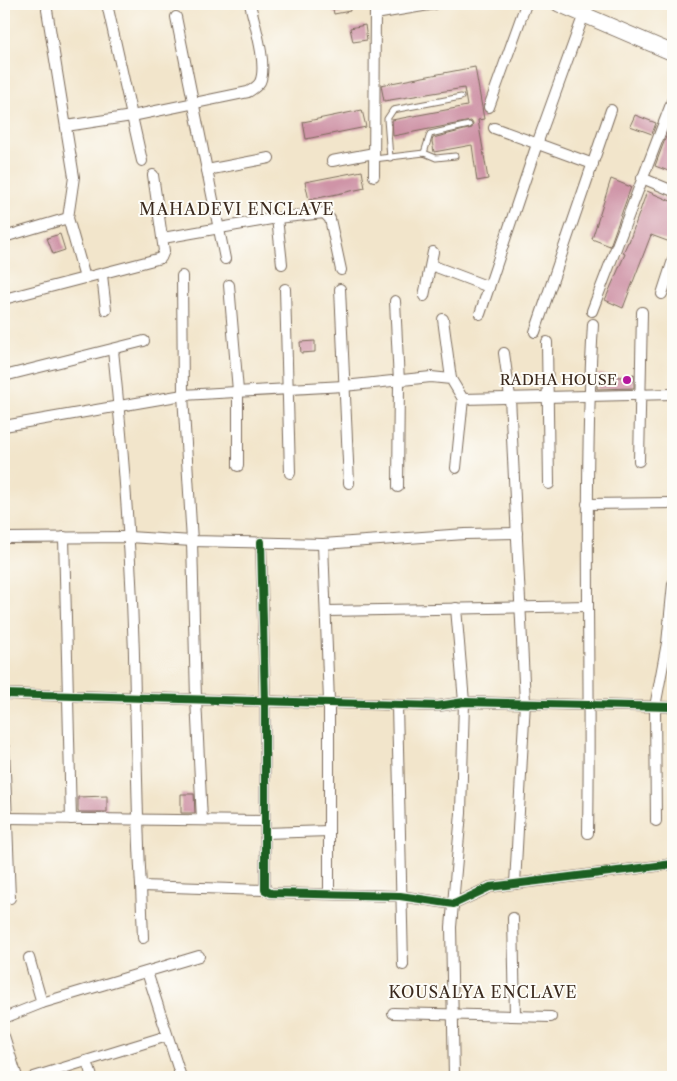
<svg xmlns="http://www.w3.org/2000/svg" width="677" height="1081" font-family="'Libre Caslon Text',serif">
<rect width="100%" height="100%" fill="#fdfcf7"/>
<filter id="ink" filterUnits="userSpaceOnUse"><feTurbulence type="fractalNoise" baseFrequency=".02" numOctaves="2"/><feDisplacementMap in="SourceGraphic" scale="10" xChannelSelector="R" yChannelSelector="G"/><feConvolveMatrix kernelMatrix="1 2 1 2 8 2 1 2 1" color-interpolation-filters="sRGB"/></filter>
<filter id="wash" filterUnits="userSpaceOnUse"><feTurbulence type="fractalNoise" baseFrequency=".0096" numOctaves="4" result="noise"/><feDisplacementMap in="SourceGraphic" scale="20" xChannelSelector="R" yChannelSelector="G"/><feGaussianBlur stdDeviation="1.12" result="paint"/><feColorMatrix in="noise" values="0 0 0 0 0 0 0 0 0 0 0 0 0 0 0 0 0 1.4 0 .05"/><feComposite in="paint" operator="in"/></filter>
<g filter="url(#wash)">
<rect width="100%" height="100%" fill="#f2e5cb"/>
<g id="blocks">
<g fill="#cf94a7">
<path d="M332 4H349L350 11 334 14Z"/>
<path d="M365 25 367 40 353 42 350 28Z"/>
<path d="M475 67 484 119 478 120 488 179 477 181 472 145 434 152 432 141 433 138 472 128 473 124 471 121 393 136 392 120 467 106 464 88 384 101 381 85Z"/>
<path d="M362 110 366 127 306 139 303 122Z"/>
<path d="M635 115 656 123 652 134 630 126Z"/>
<path d="M673 118V166L671 172 655 166Z"/>
<path d="M362 171 365 188 309 200 305 182Z"/>
<path d="M611 179 631 187 610 246 592 239Z"/>
<path d="M647 191 673 202V234L670 242 651 235 623 308 605 300 625 254 623 253 628 242H629Z"/>
<path d="M60 234 65 250 53 254 47 238Z"/>
<path d="M315 341V352L301 353 300 342Z"/>
<path d="M598 374 620 377 634 374V388L597 389Z"/>
<path d="M181 794H194L195 813H181Z"/>
<path d="M107 796V812H78V797Z"/>
</g>
</g>
</g>
<g filter="url(#ink)">
<use href="#blocks" fill-opacity="0" stroke="#7b6b5b" stroke-width="1"/>
<g fill="none" stroke-linecap="round" stroke-linejoin="round">
<g stroke="#7b6b5b" stroke-width="7">
<g id="lane">
<path d="M424 153 430 134 469 125"/>
<path d="M390 158 387 119 393 110 461 97"/>
<path d="M374 159 424 153 436 158 455 156"/>
</g>
</g>
<g stroke="#7b6b5b" stroke-width="12">
<g id="street">
<path d="M107 4 142 161"/>
<path d="M47 10 74 177 68 218 85 278"/>
<path d="M375 14 435 4"/>
<path d="M176 17 225 259"/>
<path d="M489 107 526 4"/>
<path d="M66 126 132 116 248 92C253 89 257 87 260 82 268 65 254 22 250 4"/>
<path d="M494 128 593 164"/>
<path d="M332 161 374 153"/>
<path d="M207 170 269 158"/>
<path d="M374 176 375 4"/>
<path d="M642 178 673 191"/>
<path d="M277 218 282 264"/>
<path d="M4 237 68 218"/>
<path d="M163 238 277 218 324 213 330 219 341 270"/>
<path d="M431 265 489 287"/>
<path d="M102 275 106 310"/>
<path d="M182 276 183 395 192 541 196 699 202 820"/>
<path d="M229 285 238 391V466"/>
<path d="M285 289 290 473"/>
<path d="M340 289 349 483"/>
<path d="M662 294 673 260"/>
<path d="M424 296 433 252"/>
<path d="M4 299 161 258 164 251 153 175"/>
<path d="M395 301 399 382 398 487"/>
<path d="M592 311 673 99"/>
<path d="M480 314 537 144 584 14"/>
<path d="M443 319 451 379"/>
<path d="M535 332 611 110"/>
<path d="M547 342 549 484"/>
<path d="M113 350C125 465 133 581 135 697 137 760 137 823 141 886L265 890"/>
<path d="M504 353 510 397 525 702 515 884"/>
<path d="M4 376 144 341"/>
<path d="M463 399 673 394"/>
<path d="M4 426 183 395 344 386 431 377 451 379 463 399 456 468"/>
<path d="M639 461 642 312"/>
<path d="M587 504 673 503"/>
<path d="M64 537 71 819"/>
<path d="M4 538 129 537 192 541 323 544 465 534 517 533"/>
<path d="M261 542 265 702V890L271 893 400 896 454 904 490 887 673 864"/>
<path d="M323 544 329 702V894"/>
<path d="M327 611 588 606"/>
<path d="M4 694 438 706 464 702 673 707"/>
<path d="M397 705 403 965"/>
<path d="M4 748 10 898"/>
<path d="M4 818 265 821"/>
<path d="M656 821 655 707 667 643 673 584"/>
<path d="M265 833 329 831"/>
<path d="M588 833C591 663 583 494 593 324"/>
<path d="M141 886 143 938"/>
<path d="M513 918 515 1016"/>
<path d="M29 958 42 1003"/>
<path d="M147 972 181 1077"/>
<path d="M393 1013 551 1017"/>
<path d="M4 1018 42 1003 199 956"/>
<path d="M4 1036 17 1077"/>
<path d="M87 1061 92 1077"/>
<path d="M34 1077 167 1036"/>
<path d="M454 1077 451 927 461 813 464 702 456 608"/>
</g>
</g>
<g stroke="#7b6b5b" stroke-width="17">
<path id="secondary" d="M559 4 673 53"/>
</g>
<use href="#lane" stroke="#fff" stroke-width="5"/>
<use href="#street" stroke="#fff" stroke-width="10"/>
<use href="#secondary" stroke="#fff" stroke-width="15"/>
<g stroke="#fdfcf7" stroke-width="11">
<g id="cycleway">
<path d="M261 542 265 702V890L271 893 400 896 454 904 490 887 673 864"/>
<path d="M4 694 438 706 464 702 673 707"/>
</g>
</g>
<use href="#cycleway" stroke="#1b5e20" stroke-width="8"/>
</g>
</g>
<circle fill="#b5179e" stroke="#fdfcf7" stroke-width="2" cx="627" cy="380" r="5"/>
<g text-anchor="middle" stroke-width="4" stroke-linejoin="round" paint-order="stroke">
<g font-size="15" fill="#3b2a1e" stroke="#fdfcf7" text-anchor="end">
<text x="617" y="385">RADHA HOUSE</text>
</g>
<g font-size="16" letter-spacing="1" fill="#3b2a1e" stroke="#fdfcf7">
<text x="237" y="215">MAHADEVI ENCLAVE</text>
<text x="483" y="998">KOUSALYA ENCLAVE</text>
</g>
</g>
<rect width="677" height="1081" fill="none" stroke="#fdfcf7" stroke-width="20"/>
</svg>
